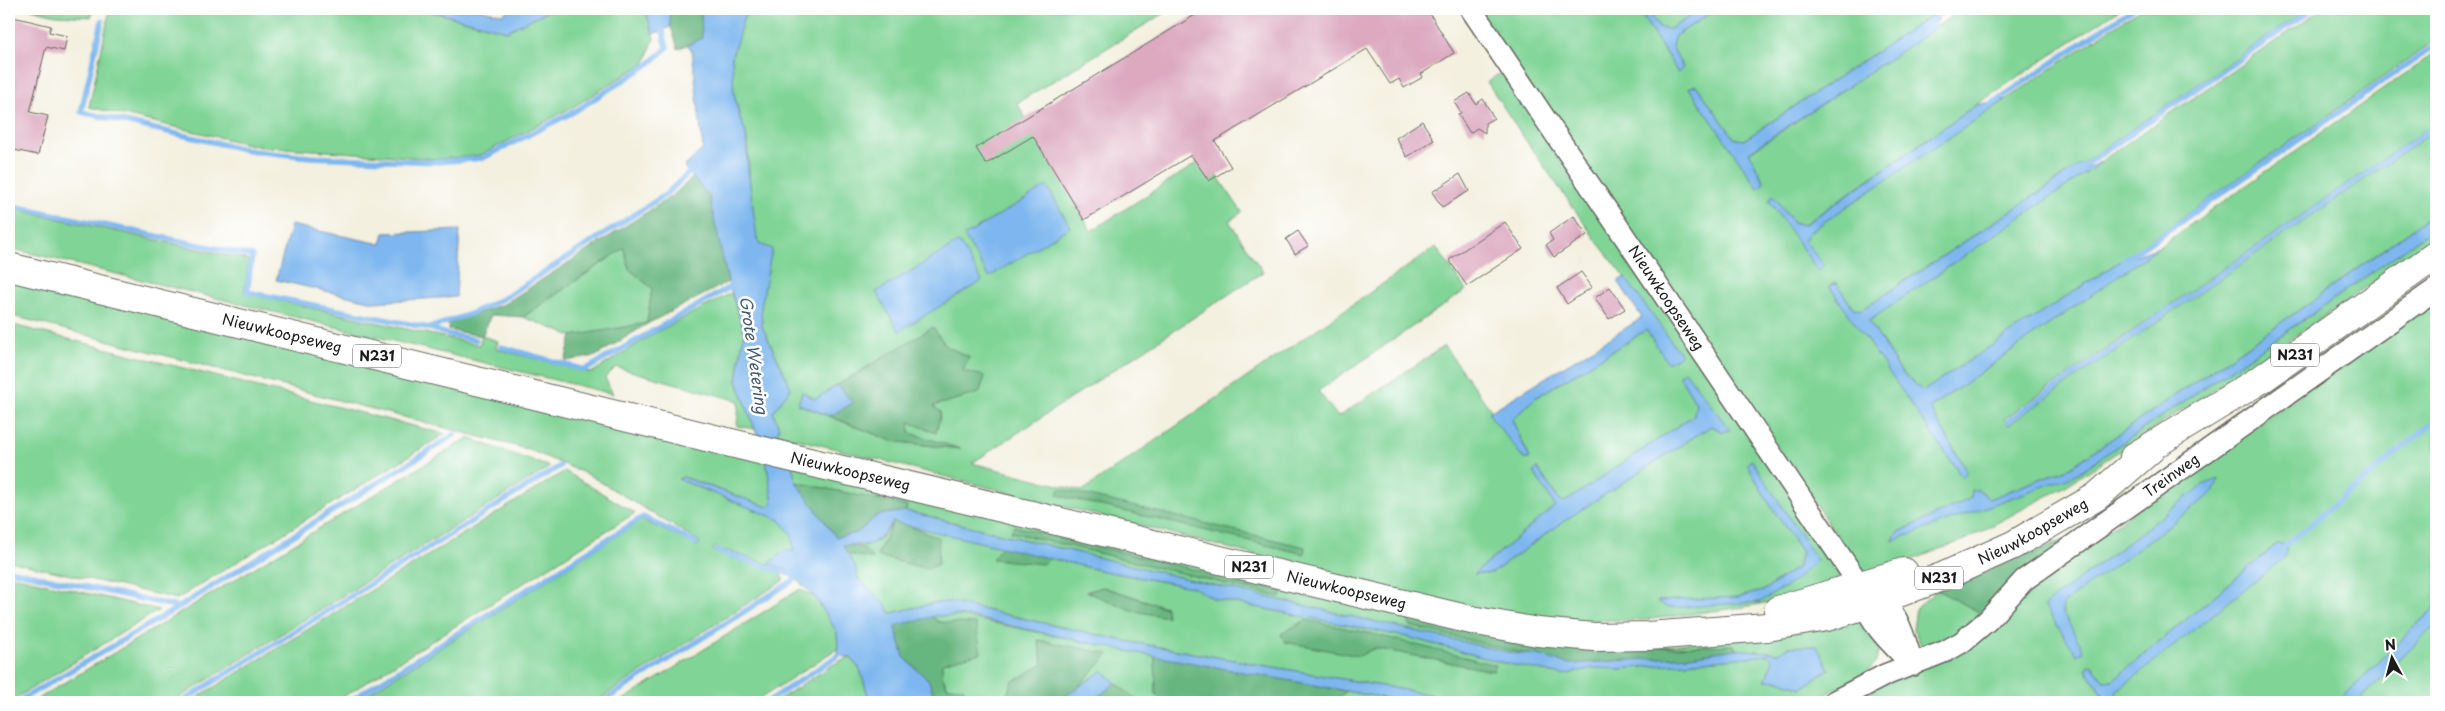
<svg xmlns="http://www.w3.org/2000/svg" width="2445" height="711" font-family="'Playpen Sans',sans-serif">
<rect width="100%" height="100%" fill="#fff"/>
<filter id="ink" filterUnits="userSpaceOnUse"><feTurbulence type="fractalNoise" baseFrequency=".02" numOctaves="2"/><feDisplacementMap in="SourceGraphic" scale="10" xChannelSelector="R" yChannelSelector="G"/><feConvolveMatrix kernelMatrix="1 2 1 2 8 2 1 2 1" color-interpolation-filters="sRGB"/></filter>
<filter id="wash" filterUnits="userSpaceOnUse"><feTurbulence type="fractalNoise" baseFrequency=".0096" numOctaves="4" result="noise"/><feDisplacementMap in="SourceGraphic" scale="20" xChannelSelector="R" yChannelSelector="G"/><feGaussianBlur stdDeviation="1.12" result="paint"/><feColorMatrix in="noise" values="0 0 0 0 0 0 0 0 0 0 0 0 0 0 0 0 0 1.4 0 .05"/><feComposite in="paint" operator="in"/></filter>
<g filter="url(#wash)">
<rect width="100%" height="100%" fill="#f3f0df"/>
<g fill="#80d496" stroke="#4e7859" fill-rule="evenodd">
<path d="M31 9H94L91 17 56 15Z"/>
<path d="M110 9H421L507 31 552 9H645L654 38 646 62 573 107 481 155 438 159 256 146 89 107Z"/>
<path d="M752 9H1171L1017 103 1091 231 1205 158 1242 212 1229 221 1263 272 972 463 1082 491 1436 247 1466 290 1318 391 1338 417 1444 346 1491 410 1489 413 1525 460 1530 458 1512 420 1535 398 1646 330 1668 362 1625 277 1598 243 1524 138 1487 82 1497 75H1507L1840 566V580L1829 591 1744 607 1644 620H1556L1480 610 1426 598 777 434 779 428 773 412 791 388 762 326 761 307 764 284 760 244C746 221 752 162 746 135 745 129 741 123 740 117 735 99 729 75 732 57 734 42 740 27 746 13ZM933 327 946 346 969 357 963 371 985 377 979 393 932 406 909 422 910 433 957 449 892 441 798 404 802 392 815 399ZM1679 375 1729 430 1723 432 1711 426 1570 517 1492 573H1475L1555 506 1535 473 1538 469 1559 500 1565 502 1694 415 1696 403ZM1751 460 1817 560 1760 602 1658 601 1739 597 1763 591 1798 567 1802 552 1767 500 1747 464Z"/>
<path d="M1477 9H1638L1678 73 1683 68 1672 46 1675 36 1717 9H1941L1744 140 1735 139 1696 85 1689 88 1758 187 1764 182 1749 153 1962 9H2120L1976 105 1803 225 1793 222 1773 196 1818 270 1823 265 1804 240 1812 230 2140 9H2308L2064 176 1861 310 1853 308 1836 283 1829 286 1967 471 1930 408 2436 52V123L2004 419 2008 425 2436 130V212L2308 304 2071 467 1989 499 1979 490 1972 498 1897 533 2075 475 2311 315 2436 227V239L2306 329 2064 487 1969 538 1873 575 1860 569Z"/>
<path d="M1648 9H1702L1670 29 1659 28Z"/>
<path d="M2322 9H2436V40L2117 263 1923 392 1901 372 1869 321Z"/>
<path d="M9 208 249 260 244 293 479 345 482 336 498 341 496 349 591 373 655 333 731 293 744 331 737 381 755 429 737 426 739 401 616 367 605 378 613 394 9 248Z"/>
<path d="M624 248 629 269 652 288 647 324 572 336 523 317Z"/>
<path d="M9 277 766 459 773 503 768 507 683 477 679 479 780 520 792 535 794 551 786 550 768 564 715 547 713 551 780 573 784 580 595 702H355L642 520 698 546 700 542 589 475 527 449 9 315Z"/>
<path d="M2436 297V606L2338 702H2119L2115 692 2284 557 2286 544H2277L2113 680 2104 681 2093 666 2086 669 2108 702H1851L2029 586Z"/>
<path d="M9 324 445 434 177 599 9 561Z"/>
<path d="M468 438 550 467 172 702H33Z"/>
<path d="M792 465 1407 617 1410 626 1538 655 1512 653 1192 580 906 511 907 506 796 482ZM1011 532 1282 591 1280 597Z"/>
<path d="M565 471 635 513 335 702H190Z"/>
<path d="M904 524 1104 571 1192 587 1215 599 1407 637 1504 663 1563 675 1593 668 1620 669 1768 655 1773 660 1766 680 1781 681 1802 688 1829 669 1817 646 1789 647 1778 653 1735 649 1734 645 1651 648 1855 619 1877 637 1879 648 1876 662 1868 672 1812 702H1743L1713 696 1669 700V702H1473L1125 641 949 602 935 603 891 613C883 599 866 593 858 579 854 572 852 562 848 554L873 558 861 547 879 540 891 525 877 556 939 539ZM1103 587 1166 607 1088 591ZM1306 620 1373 634 1493 671 1374 648 1281 634Z"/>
<path d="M9 575 159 610 11 701H9Z"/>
<path d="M800 589 815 597 837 632 838 648 755 702H620Z"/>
<path d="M1937 590 1981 613 1946 643 1921 645 1913 630 1916 608Z"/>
<path d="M949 614 1155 656 1156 694 1163 702H1139L1102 671 1076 689 1108 654 1038 640 1044 664 1012 682 1004 702H969L963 688 948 687 942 675 938 622 931 616Z"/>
<path d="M2436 624V702H2357Z"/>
<path d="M851 658 860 670 870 702H775L839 661Z"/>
<path d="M1346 691 1407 702H1333Z"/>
</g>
<g fill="#68b67f" stroke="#42694e">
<path d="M669 9H701L702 38 678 49 671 27Z"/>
<path d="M693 177 709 195 728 282 647 324 596 356 565 361 572 336 647 323 652 288 629 269 624 248 523 317 491 315 482 336 449 330 448 324 504 304 672 196Z"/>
<path d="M933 327 946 346 969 357 963 371 985 376 979 393 933 406 941 412 936 433 909 422 910 433 961 449 892 441 830 416 853 403 838 385Z"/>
<path d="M796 482 907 506 906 511 878 515 857 533 836 537Z"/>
<path d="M1060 489 1305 547 1304 554 1068 498 1057 495Z"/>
<path d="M893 522 904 524 939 538 938 564 928 569 877 556Z"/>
<path d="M1014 526 1283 591 1280 597 1011 532Z"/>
<path d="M2067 539 1981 613 1937 590 1984 570Z"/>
<path d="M842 544 861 547 874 559 848 554Z"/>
<path d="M1002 546 1051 558 1042 564 992 559Z"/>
<path d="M1103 587 1166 608 1167 617 1134 611 1087 592Z"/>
<path d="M931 616 939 622 976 624 981 653 942 663V675L947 687 963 688 969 702H936L929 681 904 657 895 625Z"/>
<path d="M1407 617 1583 650 1734 645 1735 649 1690 656 1568 664 1410 626Z"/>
<path d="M1306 620 1373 634 1496 665 1493 671 1375 648 1359 656 1285 642 1281 634Z"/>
<path d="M1038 640 1109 654 1076 689 1057 702H1004L1012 682 1043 664Z"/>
<path d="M1155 656 1346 691 1333 702H1163L1156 694Z"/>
<path d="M1116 683 1139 702H1091Z"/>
<path d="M1687 696H1713L1743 702H1669Z"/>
</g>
<g fill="#7eb7ef" stroke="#4d6a86">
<path d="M422 9H478L502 14 511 9H552L507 31Z"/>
<path d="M645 9H669L671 27 653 34Z"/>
<path d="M701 9H752L745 13 732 57 734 93 739 116 746 133 748 169 757 239 760 244 772 249 761 307 762 326 791 388 773 412 779 428 777 434 792 465 796 482 836 537 857 533 878 515 906 511 1192 580 1512 653 1538 655 1568 664 1690 656 1735 649 1778 653 1789 647 1817 646 1829 669 1802 688 1781 681 1765 680 1773 660 1768 655 1620 669 1593 668 1563 675 1504 663 1407 637 1215 599 1192 587 1104 571 893 522C872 548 874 545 843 545L855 566 858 579 886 605 891 613 935 603 949 602 1125 641 1473 702H1407L1127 651 966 616H936L895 626 904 657 929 681 936 702H870L860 669 851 658 836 655 838 648 837 632 815 597 787 570 768 564 786 550 794 551 792 535 780 520 678 479 683 477 768 507 773 503 766 459 737 381 744 331 728 282 709 196 684 167 703 149 692 51 688 45 702 38Z"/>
<path d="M1638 9H1648L1659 28 1670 29 1702 9H1717L1675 36 1672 46 1683 68 1678 73Z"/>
<path d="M1941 9H1942L1933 30 1749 152 1764 183 1758 188 1689 88 1696 85 1735 139 1744 140Z"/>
<path d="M2007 99 1812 230 1804 240 1824 265 1818 271 1769 201 1773 195 1793 222 1804 225 1976 105Z"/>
<path d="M2102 162 1869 321 1901 372 1923 391 2117 263 2161 246 1930 408 1967 472 1962 477 1829 286 1836 283 1853 308 1861 310 2064 176Z"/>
<path d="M1047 186 1070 227 989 277 964 236Z"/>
<path d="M2436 212V227L2311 315 2075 475 1892 541 1897 533 1971 498 1972 490H1979L1989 499 2071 467 2308 304Z"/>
<path d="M291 225 381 244 384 233 460 230 456 297 374 302 276 280Z"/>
<path d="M959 242 982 281 899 331 876 292Z"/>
<path d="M1625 277 1681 355 1668 363 1646 330 1535 398 1512 420 1530 459H1524L1488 413 1642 318 1618 281Z"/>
<path d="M1685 371 1730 430 1723 432 1711 426 1570 517 1492 573 1474 574 1555 506 1534 472 1537 468 1559 500 1565 502 1694 415 1696 403 1679 375Z"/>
<path d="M838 385 853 403 830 416 798 404 802 392 815 399Z"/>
<path d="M1752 460 1817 560 1795 581 1760 602 1668 608 1657 601 1739 597 1763 591 1798 567 1802 552 1767 500 1747 464Z"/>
<path d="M2219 479 2213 493 2063 604 2062 611 2084 651 2077 655 2044 606 2203 485Z"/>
<path d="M2277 544H2287L2285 557 2116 692 2119 702H2108L2086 669 2088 665 2093 666 2104 681 2113 680Z"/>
<path d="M2436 606V624L2357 702H2338Z"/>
<path d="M1102 671 1116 683 1091 702H1057Z"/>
</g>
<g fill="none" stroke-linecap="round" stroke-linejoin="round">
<g stroke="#7eb7ef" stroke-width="5.5">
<path d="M1935 17 1947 9"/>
<path d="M102 21 81 112 252 151 310 157 438 162 483 158 575 111 649 64 667 48 661 23"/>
<path d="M1990 105 2132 9"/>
<path d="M2069 176 2313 9"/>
<path d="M9 205 252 256 247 292 429 328 470 314 504 298 665 195 694 168"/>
<path d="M2122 262 2436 45"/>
<path d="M429 328 447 334 476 340"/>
<path d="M501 347 585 370 730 287 734 282"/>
<path d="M2008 421 2436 126"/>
<path d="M2287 544 2436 420"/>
<path d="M717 551 796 576"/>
<path d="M9 570 179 607 454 435"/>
<path d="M17 702 179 607"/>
<path d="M181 702 560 466"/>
<path d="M348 702 643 517 696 543"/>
<path d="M602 702 800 576"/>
<path d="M767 702 845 651"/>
</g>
</g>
<g id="blocks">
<g fill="#dca9bf">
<path d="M1205 9H1427L1454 53 1421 74 1423 77 1404 88 1399 79 1390 84 1367 49 1215 141 1231 167 1209 181 1191 155 1084 220 1033 136 986 164 976 148Z"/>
<path d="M9 16 51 26 49 32 67 36 64 51 46 47 30 112 48 116 38 155 9 149Z"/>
<path d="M1469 93 1476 104 1483 99 1494 118 1485 123V133L1477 128 1470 133 1458 114 1461 113 1454 102Z"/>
<path d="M1422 121 1434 140 1407 157 1396 138Z"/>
<path d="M1460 174 1469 191 1442 207 1432 192Z"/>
<path d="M1574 216 1587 235 1554 257 1546 245 1553 240 1549 233Z"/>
<path d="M1505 222 1523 249 1467 286 1449 260Z"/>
<path d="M1298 231 1308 246 1295 254 1286 239Z"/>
<path d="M1581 272 1592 287 1567 304 1557 288Z"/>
<path d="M1610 287 1625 309 1609 319 1595 298Z"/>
</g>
</g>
</g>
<g filter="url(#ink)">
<use href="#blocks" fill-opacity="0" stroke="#676660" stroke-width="1"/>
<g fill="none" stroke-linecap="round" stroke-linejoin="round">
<g stroke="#676660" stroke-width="24">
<g id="minor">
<path id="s1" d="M1471 9 1861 587C1867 623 1888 640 1913 665"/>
<path d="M1870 592C1897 607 1903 634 1912 662"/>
<path id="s2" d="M1833 702 1885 675 1946 651 1962 642 1988 620 2024 580 2436 289"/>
</g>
</g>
<g stroke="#676660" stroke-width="30">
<g id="primary">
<path id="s3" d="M9 267 805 461 1471 620 1538 632 1594 637 1648 636 1767 627 1827 617 1872 603 1944 576 2013 545 2096 497 2151 449"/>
<path d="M2134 457 2263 378 2436 255"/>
<path d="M1778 610 1904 572"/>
</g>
</g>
<use href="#minor" stroke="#fff" stroke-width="21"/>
<use href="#primary" stroke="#fff" stroke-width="28"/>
</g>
</g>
<g text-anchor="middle" stroke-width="5" stroke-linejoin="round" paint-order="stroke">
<g fill="#fff" stroke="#606060" stroke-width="1">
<rect x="2271" y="343.5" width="48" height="23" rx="4"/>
<rect x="353" y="344.5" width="48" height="23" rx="4"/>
<rect x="1225" y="555.5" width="48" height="23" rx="4"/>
<rect x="1915" y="566.5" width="48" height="23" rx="4"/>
</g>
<g font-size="14" font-weight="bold" fill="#1c1c1c">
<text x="2295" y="360">N231</text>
<text x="377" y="361">N231</text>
<text x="1249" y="572">N231</text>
<text x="1939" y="583">N231</text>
</g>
<g font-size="15" fill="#1c1c1c" stroke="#fff">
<text dy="5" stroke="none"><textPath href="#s1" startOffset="349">Nieuwkoopseweg</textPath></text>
<text dy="5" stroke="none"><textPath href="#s3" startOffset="281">Nieuwkoopseweg</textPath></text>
<text dy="5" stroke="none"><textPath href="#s3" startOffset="866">Nieuwkoopseweg</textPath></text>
<text dy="5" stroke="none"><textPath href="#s2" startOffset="411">Treinweg</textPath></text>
<text dy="5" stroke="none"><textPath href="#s3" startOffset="2086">Nieuwkoopseweg</textPath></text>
<text dy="5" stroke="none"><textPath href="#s3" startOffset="1376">Nieuwkoopseweg</textPath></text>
</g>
<g font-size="16" font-style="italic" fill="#435a70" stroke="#fff">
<text transform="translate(754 355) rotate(82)" y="6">Grote Wetering</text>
</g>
</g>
<rect width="2445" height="711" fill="none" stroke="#fff" stroke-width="30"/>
<g transform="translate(2392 658) rotate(353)" stroke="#ffffff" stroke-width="4" paint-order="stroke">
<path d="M0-4L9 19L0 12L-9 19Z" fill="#1c1c1c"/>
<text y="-8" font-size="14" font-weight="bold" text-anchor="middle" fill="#1c1c1c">N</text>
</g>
</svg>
